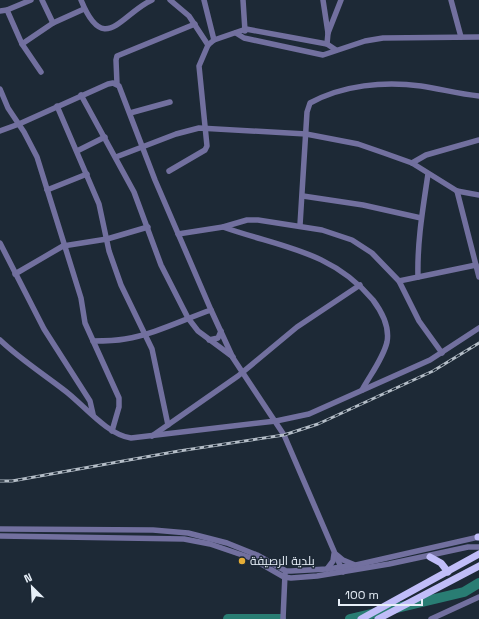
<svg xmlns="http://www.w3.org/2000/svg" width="479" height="619" font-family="'Space Grotesk',Cairo,sans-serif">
<rect width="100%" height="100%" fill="#1d2936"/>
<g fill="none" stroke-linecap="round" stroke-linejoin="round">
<g stroke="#297d73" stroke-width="10">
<path d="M228 619H281"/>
<path d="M350 619 464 592 479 583"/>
</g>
<g stroke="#72709f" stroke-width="5.5">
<path d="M42 0 53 23"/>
<path d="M81 0C104 57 121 14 152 0"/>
<path d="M170 0 189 16 208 45"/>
<path d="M204 0 214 40"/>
<path d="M243 0 245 31"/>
<path d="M323 0 328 33 327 44"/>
<path d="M451 0 461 37"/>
<path d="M7 10 22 44 41 72"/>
<path d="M0 11 7 10 31 0"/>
<path d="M236 33 244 38 323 55 365 41 383 38 479 37"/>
<path d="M328 33 341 0"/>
<path d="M22 44 53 23 84 9"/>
<path d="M117 84 116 60 117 56 195 24"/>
<path d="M0 89 8 108 24 132 37 157 81 298 85 323 119 398V407L112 431"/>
<path d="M81 95 134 192 161 265 188 318 198 331 233 357"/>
<path d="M57 106 99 204 109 251 121 285 152 349 168 425"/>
<path d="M130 113 170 102"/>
<path d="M0 131 19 124 108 84 113 83 119 86 155 180 211 310 233 358 284 435 343 572"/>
<path d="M77 151 105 137"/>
<path d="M116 157 176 134 199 128 306 134 358 144 384 153 412 163 457 191 479 195"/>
<path d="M412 163 426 155 479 140"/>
<path d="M169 171 205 150 207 146 199 66 208 45 214 40 246 29 327 44 336 50"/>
<path d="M47 190 87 174"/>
<path d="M457 191 479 277"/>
<path d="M303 196 363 205 421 218"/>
<path d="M300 225 307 112 310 103C343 85 384 81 421 86 441 89 459 94 479 96"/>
<path d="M223 227C279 247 331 250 373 300 382 312 390 326 387 342 383 359 370 375 362 390"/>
<path d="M178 234 223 227 247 220H258L322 230 352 240 372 253 399 281 419 321 442 353"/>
<path d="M0 243 44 329 90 401 93 414"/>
<path d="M15 274 63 246 107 239 148 227"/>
<path d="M418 277C417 242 423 208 428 174"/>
<path d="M399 281 476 265"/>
<path d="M0 340C20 359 42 373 64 390 83 404 107 435 131 438L276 421 309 414 430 360 479 328"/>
<path d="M209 340 218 338 221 331"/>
<path d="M93 341C104 341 114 341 125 339 155 334 182 320 211 310"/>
<path d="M152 436 238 376 297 327 360 285"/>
<path d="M0 529 153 530 188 533 227 543 257 555 286 571H291L327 569 356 565 479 537"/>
<path d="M0 536 184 539 210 544 251 558 284 577 291 578 317 576 389 564 468 547H479"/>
<path d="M337 555 343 560 355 565"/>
<path d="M327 569 333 561 334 554"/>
<path d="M283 619 285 574"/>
<path d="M431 619 479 597"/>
</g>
<g stroke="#c0bdf8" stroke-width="7">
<path d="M478 537H479"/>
<path d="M430 557 441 563 448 572"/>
<path d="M361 619 479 554"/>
<path d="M378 619 479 566"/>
</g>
<g stroke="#b4bdc7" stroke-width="3">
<path id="rail" d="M0 481H12L179 451 284 435 318 424 433 371 479 343"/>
</g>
<use href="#rail" stroke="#1d2936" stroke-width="1.5" stroke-dasharray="4.5" stroke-linecap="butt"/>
</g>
<circle fill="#e5ad36" stroke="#1d2936" stroke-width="1.5" cx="242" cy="561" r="4"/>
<g text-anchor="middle" stroke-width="3" stroke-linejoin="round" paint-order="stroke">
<g font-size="12" fill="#e7eff8" stroke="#1d2936" text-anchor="start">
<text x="250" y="565">بلدية الرصيفة</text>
</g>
</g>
<g transform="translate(32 587) rotate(336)" stroke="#1d2936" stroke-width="3" paint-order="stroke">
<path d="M0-3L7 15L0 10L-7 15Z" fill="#e7eff8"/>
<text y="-6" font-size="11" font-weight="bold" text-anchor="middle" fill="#e7eff8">N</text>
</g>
<path d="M339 599v6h83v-6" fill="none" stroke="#e7eff8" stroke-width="2"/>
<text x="345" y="599" font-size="12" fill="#e7eff8" stroke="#1d2936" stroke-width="3" paint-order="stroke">100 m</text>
</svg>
